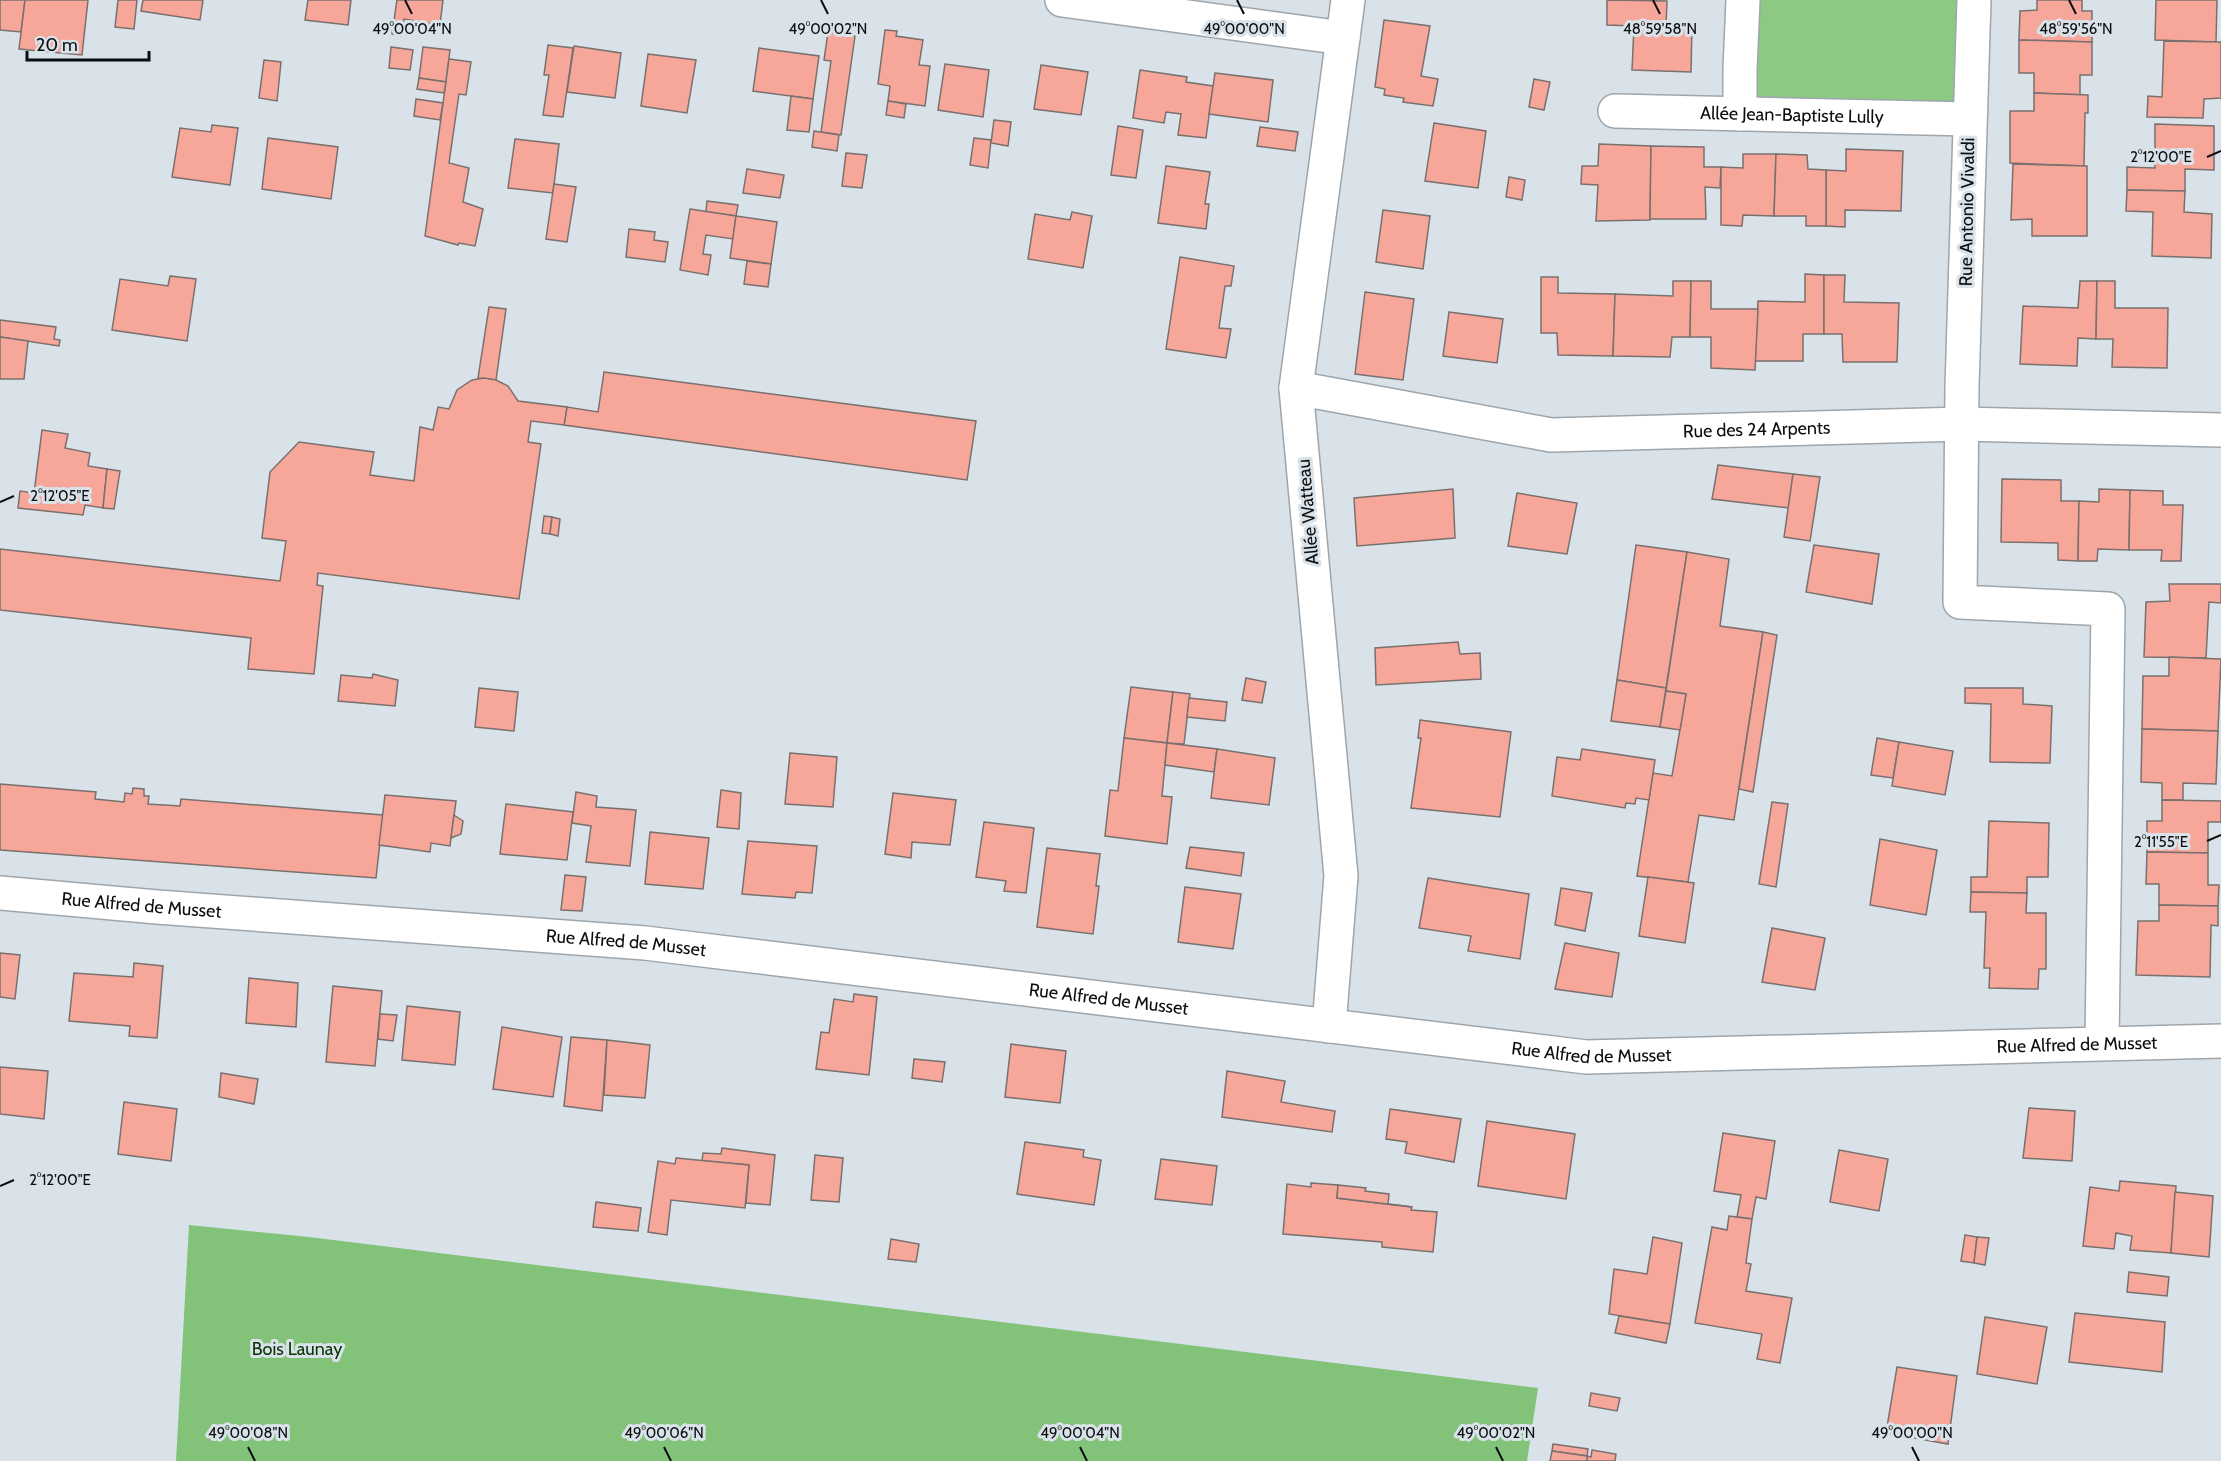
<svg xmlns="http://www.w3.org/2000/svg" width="2221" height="1461" font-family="Cabin,sans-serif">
<rect width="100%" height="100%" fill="#d9e2e8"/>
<path fill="#8cca84" d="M1745 0H1974L1969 119 1740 114Z"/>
<path fill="#82c379" d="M189 1225 309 1237 1538 1388 1527 1461H176Z"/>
<g fill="#f7a69a" stroke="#7a706e" stroke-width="1.5">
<path d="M0 0H25L21 32 0 30Z"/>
<path d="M25 0H88L82 55 19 49Z"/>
<path d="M118 0H137L134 29 115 27Z"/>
<path d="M143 0H203L200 20 141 11Z"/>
<path d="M308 0H351L348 25 305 20Z"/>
<path d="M397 0H443L440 25 404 19 401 36 392 34Z"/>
<path d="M1607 0 1667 1 1666 26H1692L1691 72 1632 70 1634 26 1607 25Z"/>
<path d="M2037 0H2082V11H2092V42L2019 40 2020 11 2037 10Z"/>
<path d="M2156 0H2217L2216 42 2155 40Z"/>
<path d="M1384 20 1430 26 1421 76 1438 79 1433 106 1403 102 1404 98 1384 95 1385 89 1375 87Z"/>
<path d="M885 30 897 31 896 36 923 40 919 65 930 66 925 106 888 101 890 86 878 84Z"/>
<path d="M828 32 855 36 841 135 821 132 831 61 824 60Z"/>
<path d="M2019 40 2092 42V75H2080V95L2034 93V73H2019Z"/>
<path d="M2164 41 2221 42V98L2204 99 2203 118 2147 117 2148 96 2162 97Z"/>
<path d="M548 45 573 48 563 117 543 115 549 75H544Z"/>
<path d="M574 46 621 53 615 98 567 92Z"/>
<path d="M391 47 413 50 410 70 389 68Z"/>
<path d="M423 47 450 50 446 82 419 78Z"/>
<path d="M759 48 819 56 813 99 753 91Z"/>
<path d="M648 54 696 60 687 113 641 106Z"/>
<path d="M449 59 471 62 466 95 459 94 449 163 469 168 463 202 483 209 475 246 459 243 458 245 425 236Z"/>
<path d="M264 60 281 62 277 101 259 98Z"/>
<path d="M945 64 989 70 983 117 938 110Z"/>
<path d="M1041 65 1088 72 1081 115 1034 109Z"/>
<path d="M1140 70 1187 77 1186 82 1213 86 1206 138 1178 135 1181 114 1166 112 1164 123 1133 118Z"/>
<path d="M1215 73 1273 80 1268 122 1209 114Z"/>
<path d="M419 78 446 82 444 93 417 89Z"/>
<path d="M1534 79 1550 82 1544 110 1529 107Z"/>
<path d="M2034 93 2088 95V113H2085L2084 166 2010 163V111H2034Z"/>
<path d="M791 96 813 99 809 132 787 130Z"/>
<path d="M416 99 443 103 440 120 414 116Z"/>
<path d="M888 101 906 104 904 118 886 115Z"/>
<path d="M994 120 1011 122 1008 146 991 143Z"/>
<path d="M1434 123 1486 131 1478 188 1425 181Z"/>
<path d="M2155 124 2214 126V170L2185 169V191L2127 190V167L2155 168Z"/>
<path d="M212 125 238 128 230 185 172 177 180 128 211 132Z"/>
<path d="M1118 126 1143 130 1136 178 1111 175Z"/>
<path d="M1260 127 1298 132 1295 151 1257 146Z"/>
<path d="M814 131 839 135 837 151 812 147Z"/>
<path d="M268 138 338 147 331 199 262 189Z"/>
<path d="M974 138 991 140 988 168 970 165Z"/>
<path d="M515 139 559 144 553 193 508 188Z"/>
<path d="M1599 144 1651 146 1650 220 1596 221 1598 185 1581 184 1582 166H1598Z"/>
<path d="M1651 146 1704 147V167H1721L1720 188 1705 187 1706 219H1650Z"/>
<path d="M1846 149 1903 151 1901 211 1845 210V227L1826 226V170L1846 171Z"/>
<path d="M846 153 867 155 862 188 842 186Z"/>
<path d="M1743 154H1776L1774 216 1743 215 1742 226 1721 225V167L1743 168Z"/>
<path d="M1776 154 1807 155 1808 169 1826 170V226H1806V216H1774Z"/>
<path d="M2013 164 2087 166V236H2032V219L2011 220Z"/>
<path d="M1166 166 1210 172 1205 204H1209L1206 229 1158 223Z"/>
<path d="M747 169 784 175 780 198 743 193Z"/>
<path d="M1509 177 1525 180 1522 200 1506 197Z"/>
<path d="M554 184 576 187 567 242 546 239Z"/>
<path d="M2127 190 2185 191 2184 212 2212 214 2211 258 2152 256 2153 212 2126 211Z"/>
<path d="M707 201 738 205 736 216 706 212Z"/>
<path d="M690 209 736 216 733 239 706 235 703 254 711 255 708 275 680 270Z"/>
<path d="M1383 210 1430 216 1423 269 1376 262Z"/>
<path d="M1072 212 1092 216 1083 268 1028 259 1035 214 1070 220Z"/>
<path d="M736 216 777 222 771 264 730 258Z"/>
<path d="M629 229 655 232 654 240 668 242 665 262 626 257Z"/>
<path d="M1180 257 1234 266 1231 286H1225L1219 328 1231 329 1226 358 1166 349Z"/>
<path d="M747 261 771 264 768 287 744 284Z"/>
<path d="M1805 274 1824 275V334H1803V361H1755L1758 301 1805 302Z"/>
<path d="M1824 275H1845L1844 302 1899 303 1897 362H1843L1842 334H1824Z"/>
<path d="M170 276 196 279 187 341 112 330 120 279 168 286Z"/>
<path d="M1541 277H1558V293L1615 294 1613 356 1558 355 1557 333H1541Z"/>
<path d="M1673 281H1691L1690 337H1672L1670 357 1613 356 1615 294 1673 296Z"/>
<path d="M1691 281H1711V309H1758L1755 370 1711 368V337H1690Z"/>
<path d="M2080 281H2097L2096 339 2078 338 2077 366 2020 364 2023 306 2078 308Z"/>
<path d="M2097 281H2115V308H2168L2167 368 2112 367 2113 339H2096Z"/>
<path d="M1365 292 1414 299 1403 380 1355 374Z"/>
<path d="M489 307 506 309 496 380 478 378Z"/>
<path d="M1449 312 1503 319 1497 363 1443 356Z"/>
<path d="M0 320 56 327 54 339 60 340 59 346 0 337Z"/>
<path d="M0 337 28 341 24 379H0Z"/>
<path d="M604 372 976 421 967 480 564 425 567 407 598 412Z"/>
<path d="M484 378 496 380 508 386 518 401 567 407 564 425 531 421 528 442 541 444 519 599 318 573 317 585 323 586 314 674 248 669 251 638 0 610V549L280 581 286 541 262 538 270 472 299 442 374 452 370 475 414 481 420 427 433 430 438 407 449 409 457 390 472 380Z"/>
<path d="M42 430 68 434 65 448 90 453 88 466 107 469 103 508 85 505 83 515 18 508 20 491 34 493Z"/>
<path d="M1718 465 1793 474 1789 508 1712 499Z"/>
<path d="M107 469 120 471 114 509 103 508Z"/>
<path d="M1793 474 1820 477 1810 541 1784 537Z"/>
<path d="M2002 479 2061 480V501H2079L2078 561 2058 560V543L2001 542Z"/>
<path d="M1453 489 1455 538 1357 546 1354 498Z"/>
<path d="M2099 489 2130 490 2129 550 2098 549 2097 561H2078L2079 501 2099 502Z"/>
<path d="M2130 490 2163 491V505H2183L2181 561H2161L2162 550H2129Z"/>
<path d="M1517 493 1577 503 1567 554 1508 546Z"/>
<path d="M544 516 552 517 550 534 542 533Z"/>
<path d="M552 517 560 519 558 536 550 534Z"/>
<path d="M1636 545 1687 552 1666 688 1617 680Z"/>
<path d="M1814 545 1879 554 1872 604 1806 592Z"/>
<path d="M1687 552 1729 559 1720 626 1763 632 1734 820 1699 815 1688 882 1637 876 1653 773 1672 776 1686 694 1666 691Z"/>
<path d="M2169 584H2221V603L2209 602 2206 658 2144 657 2146 602 2170 601Z"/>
<path d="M1763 632 1777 635 1753 792 1739 789Z"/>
<path d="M1458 642 1460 654 1480 653 1481 679 1376 685 1375 648Z"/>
<path d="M2169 657 2221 659 2218 731 2142 729 2143 676H2169Z"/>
<path d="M373 674 398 680 395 706 338 701 341 675 372 678Z"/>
<path d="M1246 678 1266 682 1262 703 1242 700Z"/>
<path d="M1617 680 1666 688 1660 727 1611 721Z"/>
<path d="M1131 687 1173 692 1167 743 1124 738Z"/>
<path d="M479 688 518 692 514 731 475 727Z"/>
<path d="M1965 688H2023V704L2052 706 2050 763 1990 762 1991 704 1965 703Z"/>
<path d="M1666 691 1686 694 1680 730 1660 727Z"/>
<path d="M1173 692 1190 694 1184 744 1167 743Z"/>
<path d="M1189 698 1227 702 1225 721 1187 717Z"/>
<path d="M1420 720 1511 732 1500 817 1411 808 1421 738H1418Z"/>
<path d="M2142 729 2218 731 2216 784 2183 783V800H2162V783L2141 782Z"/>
<path d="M1124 738 1167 743 1162 796 1172 797 1167 844 1105 836 1110 790 1118 791Z"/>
<path d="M1877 738 1899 742 1893 778 1871 775Z"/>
<path d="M1899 742 1953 751 1945 795 1892 786Z"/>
<path d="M1167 743 1217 749 1214 772 1165 765Z"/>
<path d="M1217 749 1275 758 1269 805 1211 798Z"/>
<path d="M1582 749 1655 760 1649 800 1636 798 1635 804 1626 803 1625 808 1552 796 1557 757 1580 760Z"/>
<path d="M790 753 837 757 833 807 785 804Z"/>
<path d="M0 784 96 792 95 799 124 802 125 793 132 794 133 788 144 789V796H149L148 804 180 806 181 799 383 815 376 878 0 850Z"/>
<path d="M721 790 741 793 739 829 717 827Z"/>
<path d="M576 792 597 796 596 807 636 810 630 866 586 862 591 826 572 823Z"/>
<path d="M893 793 956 800 950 845 912 842 911 858 885 854Z"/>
<path d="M385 795 456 801 450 846 431 843 430 852 379 845Z"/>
<path d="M2162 800 2221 801V822H2208V853L2147 852V821H2162Z"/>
<path d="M1772 802 1788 804 1776 887 1759 884Z"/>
<path d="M506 804 573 812 567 860 500 854Z"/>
<path d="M454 815 463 821 461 834 451 838Z"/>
<path d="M1989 821 2049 823 2048 877H2027V893L1971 892V877H1987Z"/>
<path d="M984 822 1034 828 1026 893 1004 891 1006 881 976 877Z"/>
<path d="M650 832 709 838 703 889 645 884Z"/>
<path d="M1880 839 1937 850 1926 915 1870 905Z"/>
<path d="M748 841 817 846 812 893 796 892 795 898 742 894Z"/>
<path d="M1190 847 1244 853 1241 876 1186 868Z"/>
<path d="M1047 848 1100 854 1096 886H1099L1093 934 1037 927Z"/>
<path d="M2147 852 2208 853V885H2219L2218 906 2159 905V884H2146Z"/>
<path d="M565 875 586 877 582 911 561 910Z"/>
<path d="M1648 877 1694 883 1685 943 1639 936Z"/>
<path d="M1428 878 1529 894 1520 959 1468 951 1471 936 1419 928Z"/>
<path d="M1185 887 1241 894 1233 949 1178 942Z"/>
<path d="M1561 888 1592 893 1585 931 1555 925Z"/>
<path d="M1971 892 2027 893 2026 913H2046V969H2039L2038 989 1989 988 1990 968H1984L1986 912H1970Z"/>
<path d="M2159 905 2218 906V926L2211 925 2210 977 2136 975 2138 921H2159Z"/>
<path d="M1772 928 1825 938 1815 990 1762 982Z"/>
<path d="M1565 943 1619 953 1612 997 1555 989Z"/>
<path d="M0 953 20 955 15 999 0 997Z"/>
<path d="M134 963 163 966 157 1038 129 1036 130 1026 69 1021 74 973 133 977Z"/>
<path d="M249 978 298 983 296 1027 246 1023Z"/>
<path d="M333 986 382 991 375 1066 326 1062Z"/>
<path d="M854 994 877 997 869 1075 816 1069 821 1032 829 1033 834 999 853 1002Z"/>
<path d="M407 1006 460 1012 455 1065 402 1060Z"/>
<path d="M380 1014 397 1015 393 1041 378 1039Z"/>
<path d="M502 1027 562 1037 553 1097 493 1089Z"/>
<path d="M571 1037 607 1040 602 1111 564 1106Z"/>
<path d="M607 1040 650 1045 645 1098 604 1095Z"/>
<path d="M1011 1044 1066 1051 1060 1103 1005 1097Z"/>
<path d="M914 1059 945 1062 942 1082 912 1078Z"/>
<path d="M0 1067 48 1071 44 1119 0 1114Z"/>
<path d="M1227 1071 1285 1081 1281 1102 1335 1111 1332 1132 1222 1117Z"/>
<path d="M221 1073 258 1079 254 1104 219 1097Z"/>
<path d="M124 1102 177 1109 171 1161 118 1154Z"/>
<path d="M2029 1108 2075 1111 2072 1161 2023 1158Z"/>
<path d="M1390 1109 1461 1119 1454 1162 1405 1153 1407 1142 1386 1139Z"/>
<path d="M1487 1121 1575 1134 1566 1199 1478 1186Z"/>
<path d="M1723 1133 1775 1141 1766 1199 1756 1197 1752 1219 1737 1217 1741 1195 1714 1191Z"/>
<path d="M1025 1142 1084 1150 1083 1157 1101 1160 1094 1205 1017 1194Z"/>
<path d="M722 1148 775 1155 770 1205 746 1203 749 1165 702 1161 703 1153 721 1154Z"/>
<path d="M1839 1150 1888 1159 1879 1211 1830 1202Z"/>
<path d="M815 1155 843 1158 839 1202 811 1200Z"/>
<path d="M676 1158 749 1165 745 1208 671 1200 667 1235 648 1232 658 1161 675 1164Z"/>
<path d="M1161 1159 1217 1166 1212 1205 1155 1199Z"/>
<path d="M2120 1181 2176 1186 2171 1253 2130 1250 2132 1236 2116 1233 2114 1249 2083 1246 2090 1187 2119 1191Z"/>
<path d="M1311 1183 1338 1185 1337 1198 1412 1207 1411 1210 1437 1212 1433 1252 1382 1247V1242L1283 1234 1287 1184 1311 1187Z"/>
<path d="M1338 1185 1366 1188 1365 1191 1389 1194 1388 1204 1412 1207 1337 1198Z"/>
<path d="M2175 1192 2213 1196 2209 1257 2171 1253Z"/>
<path d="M596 1202 641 1208 638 1231 593 1227Z"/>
<path d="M1729 1216 1752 1219 1746 1263 1751 1264 1746 1291 1792 1298 1780 1363 1757 1359 1762 1334 1695 1323 1712 1227 1727 1230Z"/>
<path d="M1965 1235 1977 1237 1974 1263 1961 1261Z"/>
<path d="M1653 1237 1682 1243 1670 1324 1609 1314 1614 1269 1647 1274Z"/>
<path d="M1977 1237 1989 1238 1985 1265 1974 1263Z"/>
<path d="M891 1239 919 1244 916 1262 888 1259Z"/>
<path d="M2129 1272 2169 1277 2167 1296 2127 1292Z"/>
<path d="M2075 1313 2165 1322 2162 1372 2069 1362Z"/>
<path d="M1619 1316 1670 1324 1666 1343 1615 1333Z"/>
<path d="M1985 1317 2047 1327 2037 1384 1977 1374Z"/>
<path d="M1897 1367 1957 1376 1948 1444 1886 1433Z"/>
<path d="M1591 1393 1620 1398 1617 1411 1589 1406Z"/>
<path d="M1553 1444 1588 1449 1587 1456 1552 1451Z"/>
<path d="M1592 1450 1616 1454 1615 1461H1587V1456L1591 1457Z"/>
<path d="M1552 1451 1587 1456V1461H1550Z"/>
</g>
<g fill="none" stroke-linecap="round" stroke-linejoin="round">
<g stroke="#9ea6ac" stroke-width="36">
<g id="minor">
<path d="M1062 0 1343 38"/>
<path d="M1974 0 1962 387 1960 602 2108 609 2102 1043"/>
<path id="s1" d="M1615 111 1969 119"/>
<path d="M1740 114V69L1743 0"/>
<path id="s2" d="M1296 388 1551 435 1962 424 2221 430"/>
<path id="s3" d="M0 893 157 907 645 943 1586 1057 2221 1041"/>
<path d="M1329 1026 1341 876 1296 388 1348 0"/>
</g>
</g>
<use href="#minor" stroke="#fff" stroke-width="33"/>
</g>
<path fill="none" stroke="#0b0e10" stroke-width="2" d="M405 0 412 14M821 0 828 14M1237 0 1244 14M1653 0 1660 14M2069 0 2076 14M2207 157 2221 151M0 502 14 496M2207 841 2221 835M0 1186 14 1180M248 1447 255 1461M664 1447 671 1461M1080 1447 1087 1461M1496 1447 1503 1461M1912 1447 1919 1461"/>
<g text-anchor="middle" stroke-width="6" stroke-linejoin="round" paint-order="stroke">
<g font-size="18" fill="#0b0e10" stroke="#d9e2e8">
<text dy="6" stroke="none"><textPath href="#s1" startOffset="177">Allée Jean-Baptiste Lully</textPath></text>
<text transform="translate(1967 212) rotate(-89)" y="6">Rue Antonio Vivaldi</text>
<text dy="6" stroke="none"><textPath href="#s2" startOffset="465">Rue des 24 Arpents</textPath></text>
<text transform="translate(1308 512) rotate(-95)" y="6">Allée Watteau</text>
<text dy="6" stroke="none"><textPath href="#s3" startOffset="142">Rue Alfred de Musset</textPath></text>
<text dy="6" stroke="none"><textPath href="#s3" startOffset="628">Rue Alfred de Musset</textPath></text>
<text dy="6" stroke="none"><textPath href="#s3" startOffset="1114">Rue Alfred de Musset</textPath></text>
<text dy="6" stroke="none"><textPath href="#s3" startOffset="2086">Rue Alfred de Musset</textPath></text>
<text dy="6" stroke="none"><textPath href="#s3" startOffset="1600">Rue Alfred de Musset</textPath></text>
</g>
<g font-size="18" fill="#063401" stroke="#d9e2e8">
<text x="297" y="1355">Bois Launay</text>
</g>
</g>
<g font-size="15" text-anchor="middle" fill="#0b0e10" stroke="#d9e2e8" stroke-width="6" stroke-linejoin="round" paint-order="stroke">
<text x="828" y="34">49°00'02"N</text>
<text x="2076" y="34">48°59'56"N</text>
<text x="412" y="34">49°00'04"N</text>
<text x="1244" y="34">49°00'00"N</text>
<text x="1660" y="34">48°59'58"N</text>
<text x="2161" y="162">2°12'00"E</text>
<text x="60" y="501">2°12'05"E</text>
<text x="2161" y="847">2°11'55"E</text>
<text x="60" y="1185">2°12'00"E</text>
<text x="248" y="1438">49°00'08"N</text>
<text x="664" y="1438">49°00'06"N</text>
<text x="1080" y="1438">49°00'04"N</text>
<text x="1496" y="1438">49°00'02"N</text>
<text x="1912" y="1438">49°00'00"N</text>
</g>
<path d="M27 51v9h122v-9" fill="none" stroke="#0b0e10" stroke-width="3"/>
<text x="36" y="51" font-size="18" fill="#0b0e10" stroke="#d9e2e8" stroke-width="4.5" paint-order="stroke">20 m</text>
</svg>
